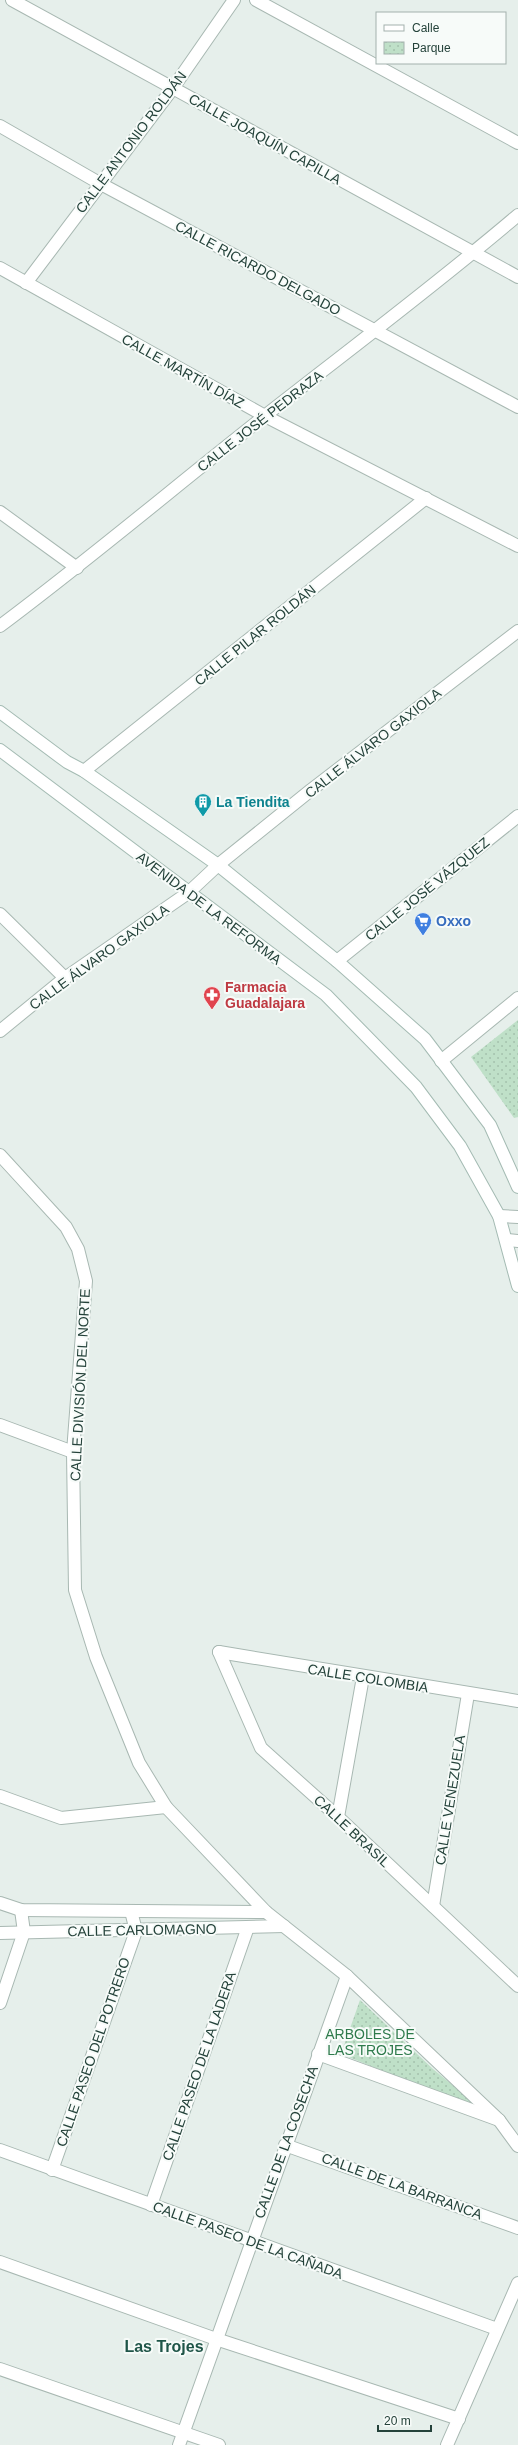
<svg xmlns="http://www.w3.org/2000/svg" width="518" height="2445" font-family="Arial,sans-serif">
<defs>
<pattern id="park-dots" width="8" height="8" patternUnits="userSpaceOnUse"><rect width="8" height="8" fill="#bfe0c8"/><path d="M2 2h.1M6 6h.1" fill="none" stroke="#a4c1ad" stroke-width="1.8" stroke-linecap="round"/></pattern>
</defs>
<rect width="100%" height="100%" fill="#e6efeb"/>
<g fill="url(#park-dots)">
<path d="M518 1020V1117L514 1118 471 1057Z"/>
<path d="M360 2000 433 2069 485 2112 341 2054Z"/>
</g>
<g fill="none" stroke-linecap="round" stroke-linejoin="round">
<g stroke="#a8b8b2" stroke-width="14">
<g id="minor">
<path d="M12 0 518 277"/>
<path d="M256 0 518 143"/>
<path d="M0 126 101 184 518 407"/>
<path d="M0 268 265 416 518 546"/>
<path d="M26 283 173 88 234 0"/>
<path d="M0 512 77 568"/>
<path d="M0 626C91 558 177 485 266 415 350 349 436 285 518 215"/>
<path d="M84 771 426 498"/>
<path d="M0 914 65 978"/>
<path d="M337 961 518 816"/>
<path d="M0 1031 65 978 188 893 218 865 311 790 518 631"/>
<path d="M441 1061 518 998"/>
<path d="M0 1425 73 1452"/>
<path d="M219 1652 261 1748 338 1817 518 1986"/>
<path d="M219 1652 518 1701"/>
<path d="M0 1796 61 1818 166 1807"/>
<path d="M338 1817 363 1677"/>
<path d="M0 1903 21 1910 266 1912"/>
<path d="M433 1906 468 1694"/>
<path d="M0 1933 284 1926"/>
<path d="M0 2003 24 1932 21 1910"/>
<path d="M318 2054 499 2120"/>
<path d="M285 2145 518 2228"/>
<path d="M0 2150 497 2329"/>
<path d="M52 2170 136 1931 131 1911"/>
<path d="M151 2205 248 1927"/>
<path d="M0 2262 216 2339 459 2419"/>
<path d="M0 2369 219 2445"/>
<path d="M179 2445 347 1976"/>
<path d="M447 2445 518 2283"/>
</g>
</g>
<g stroke="#a8b8b2" stroke-width="14">
<g id="tertiary">
<path d="M0 1155 66 1227 78 1249 86 1281 73 1452 75 1590 96 1657 139 1763 166 1807 266 1912 347 1976 499 2120 518 2146"/>
<path d="M499 1216 518 1217"/>
<path d="M507 1240 518 1241"/>
</g>
</g>
<g stroke="#a4bbb3" stroke-width="14">
<g id="secondary">
<path d="M0 712 67 762 84 771 218 865 337 961 425 1039 490 1125 518 1187"/>
<path d="M0 750 326 995 416 1087 460 1146 499 1216 518 1286"/>
</g>
</g>
<use href="#minor" stroke="#fff" stroke-width="12"/>
<use href="#tertiary" stroke="#fff" stroke-width="12"/>
<use href="#secondary" stroke="#fff" stroke-width="12"/>
</g>
<defs>
<g id="building-pin" transform="scale(0.9)"><path d="M0 17L-7.5 6A9.5 9.5 0 1 1 7.5 6Z" fill="#0f9aa8" stroke="#f7fbf9"/><path d="M-4-6H4V6H1V3H-1V6H-4ZM-2.5-4.3h1.7v1.8h-1.7ZM.8-4.3h1.7v1.8H.8ZM-2.5-1h1.7V.8h-1.7ZM.8-1h1.7V.8H.8Z" fill="#fff"/></g>
<g id="supermarket-pin" transform="scale(0.9)"><path d="M0 17L-7.5 6A9.5 9.5 0 1 1 7.5 6Z" fill="#3f7fe0" stroke="#f7fbf9"/><path d="M-6-5.5h2.5l.6 2H6L4.5 2H-2.5L-4.4-4H-6ZM-1.5 3.2a1.3 1.3 0 1 0 .1 0ZM3 3.2a1.3 1.3 0 1 0 .1 0Z" fill="#fff"/></g>
<g id="pharmacy-pin" transform="scale(0.9)"><path d="M0 17L-7.5 6A9.5 9.5 0 1 1 7.5 6Z" fill="#e0444e" stroke="#f7fbf9"/><path d="M-2-6h4v4h4v4h-4v4h-4v-4h-4v-4h4Z" fill="#fff"/></g>
</defs>
<g fill-rule="evenodd">
<use href="#building-pin" x="203" y="802"/>
<use href="#supermarket-pin" x="423" y="921"/>
<use href="#pharmacy-pin" x="212" y="995"/>
</g>
<g text-anchor="middle" stroke-width="4" stroke-linejoin="round" paint-order="stroke">
<g font-size="14" fill="#24423a" stroke="#f7fbf9">
<text transform="translate(265 139) rotate(29)" y="5">CALLE JOAQUÍN CAPILLA</text>
<text transform="translate(131 142) rotate(-53)" y="5">CALLE ANTONIO ROLDÁN</text>
<text transform="translate(258 268) rotate(28)" y="5">CALLE RICARDO DELGADO</text>
<text transform="translate(183 371) rotate(29)" y="5">CALLE MARTÍN DÍAZ</text>
<text transform="translate(260 421) rotate(-38)" y="5">CALLE JOSÉ PEDRAZA</text>
<text transform="translate(255 635) rotate(-39)" y="5">CALLE PILAR ROLDÁN</text>
<text transform="translate(373 743) rotate(-38)" y="5">CALLE ÁLVARO GAXIOLA</text>
<text transform="translate(427 889) rotate(-39)" y="5">CALLE JOSÉ VÁZQUEZ</text>
<text transform="translate(209 908) rotate(37)" y="5">AVENIDA DE LA REFORMA</text>
<text transform="translate(99 957) rotate(-36)" y="5">CALLE ÁLVARO GAXIOLA</text>
<text transform="translate(80 1385) rotate(-87)" y="5">CALLE DIVISIÓN DEL NORTE</text>
<text transform="translate(368 1678) rotate(9)" y="5">CALLE COLOMBIA</text>
<text transform="translate(450 1800) rotate(-81)" y="5">CALLE VENEZUELA</text>
<text transform="translate(352 1831) rotate(43)" y="5">CALLE BRASIL</text>
<text transform="translate(142 1930) rotate(-1)" y="5">CALLE CARLOMAGNO</text>
<text transform="translate(93 2052) rotate(-71)" y="5">CALLE PASEO DEL POTRERO</text>
<text transform="translate(199 2066) rotate(-71)" y="5">CALLE PASEO DE LA LADERA</text>
<text transform="translate(286 2142) rotate(-70)" y="5">CALLE DE LA COSECHA</text>
<text transform="translate(402 2186) rotate(20)" y="5">CALLE DE LA BARRANCA</text>
<text transform="translate(248 2240) rotate(20)" y="5">CALLE PASEO DE LA CAÑADA</text>
</g>
<g font-size="14" font-weight="bold" fill="#0d838f" stroke="#f7fbf9" text-anchor="start">
<text x="216" y="807">La Tiendita</text>
</g>
<g font-size="14" font-weight="bold" fill="#366cbe" stroke="#f7fbf9" text-anchor="start">
<text x="436" y="926">Oxxo</text>
</g>
<g font-size="14" font-weight="bold" fill="#be3a42" stroke="#f7fbf9" text-anchor="start">
<text x="225" y="992">Farmacia<tspan x="225" dy="16">Guadalajara</tspan></text>
</g>
<g font-size="14" fill="#2d7a4b" stroke="#f7fbf9">
<text x="370" y="2039">ARBOLES DE<tspan x="370" dy="16">LAS TROJES</tspan></text>
</g>
<g font-size="16" font-weight="bold" fill="#1f5548" stroke="#f7fbf9">
<text x="164" y="2352">Las Trojes</text>
</g>
</g>
<rect x="376" y="12" width="130" height="52" fill="#f7fbf9" stroke="#a3b1ad"/>
<rect x="384" y="25" width="20" height="6" fill="#ffffff" stroke="#a3b1ad"/>
<text x="412" y="32" font-size="12" fill="#24423a">Calle</text>
<rect x="384" y="42" width="20" height="12" fill="url(#park-dots)" stroke="#a3b1ad"/>
<text x="412" y="52" font-size="12" fill="#24423a">Parque</text>
<path d="M378 2425v6h53v-6" fill="none" stroke="#24423a" stroke-width="2"/>
<text x="384" y="2425" font-size="12" fill="#24423a" stroke="#f7fbf9" stroke-width="3" paint-order="stroke">20 m</text>
</svg>
